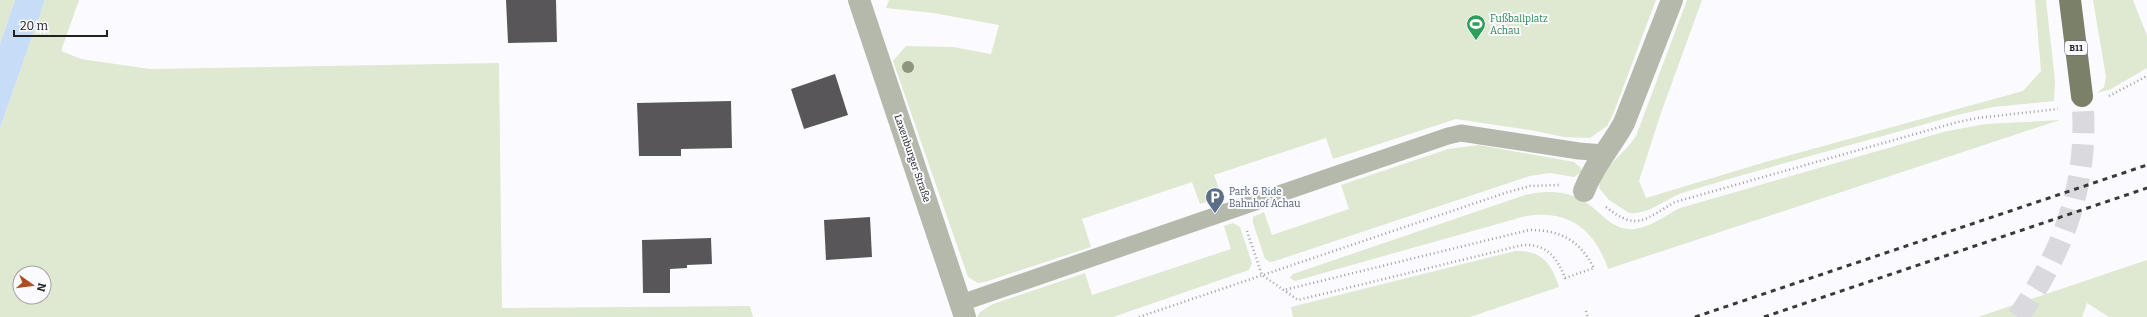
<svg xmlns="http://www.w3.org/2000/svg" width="2147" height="317" font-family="Bitter,serif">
<rect width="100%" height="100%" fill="#fbfbff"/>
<g fill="#dfe8d1" fill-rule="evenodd">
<path d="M0 0H15L0 44Z"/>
<path d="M45 0H79L61 51 81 59 150 69 499 63 502 308 750 306 753 317H0V128ZM20 273H44V297H20Z"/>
<path d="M889 0H1656L1614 112 1607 126 1590 138 1564 137 1530 130 1456 119 1333 159 1326 138 1214 175 1222 197 1200 204 1192 182 1082 219 1091 247 985 282 978 283 968 277 893 61 906 46 953 47 991 54 999 25 933 13 886 8Z"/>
<path d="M1687 0H1702L1661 113 1639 181 1646 198 1762 163 2023 91 2041 71 2035 0H2046L2055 81 2054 101 1993 107 1957 115C1866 141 1775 165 1685 192 1666 198 1649 215 1629 213L1609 200 1599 188C1601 167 1625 154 1636 136Z"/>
<path d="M2093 0H2133L2147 36V68L2111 89 2097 93 2104 87 2106 77Z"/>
<path d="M2060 120 1608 269C1595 230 1569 209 1526 216L1295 281 1290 278 1293 274 1525 195C1544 191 1562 190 1580 199 1599 208 1611 232 1635 229 1651 227 1666 215 1680 208L1947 131 1986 124Z"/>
<path d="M1479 145 1574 162 1581 168V172L1574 177 1550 173 1530 176 1275 261 1270 262 1265 259 1253 223V217L1264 212 1272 235 1349 209 1341 185 1448 149Z"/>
<path d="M1233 223 1240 227 1252 263 1249 270 1113 317H977L980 312 993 304 1085 273 1092 295 1231 249 1224 226Z"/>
<path d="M1515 251C1542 250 1551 263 1559 287L1470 317H1293L1291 307Z"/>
<path d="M2147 260V317H2109L2087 303 2082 317H1978Z"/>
</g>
<path fill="#c6dcf7" d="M15 0H45L0 128V44Z"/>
<g fill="#585659">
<path d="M506 0H556L557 42 508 43Z"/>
<path d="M835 74 848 115 804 129 791 89Z"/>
<path d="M731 101 732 148 681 149V156H639L637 103Z"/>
<path d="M870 217 872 257 826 260 824 220Z"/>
<path d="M711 238 712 264 687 265V268L670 269V293H643L642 240Z"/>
</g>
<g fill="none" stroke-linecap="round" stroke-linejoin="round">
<path stroke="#dadade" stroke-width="22" stroke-dasharray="22 11" stroke-linecap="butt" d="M2018 317C2065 249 2090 180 2082 96"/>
<g stroke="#9e9ea0" stroke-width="2.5" stroke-dasharray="1 3" stroke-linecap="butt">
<path d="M2109 96 2147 76"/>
<path d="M1606 207C1637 232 1645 219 1675 202L1954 123 1977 118 2058 109"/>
<path d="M1247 231 1262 275 1298 300 1523 245C1548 244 1557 258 1565 278L1594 268C1579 240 1561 230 1529 230L1284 290"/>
<path d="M1586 311 1588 317"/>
<path d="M1139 317 1505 193 1530 186 1559 185"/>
</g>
<path stroke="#b5b9ab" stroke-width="17" d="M961 303 1448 136 1461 133 1474 135 1579 151 1604 153"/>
<g stroke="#b5b9ab" stroke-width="22">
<path d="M859 0 965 317"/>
<path d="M1584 191C1593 166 1611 147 1624 123L1672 0"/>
</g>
<path stroke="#7b8168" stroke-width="22" d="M2070 0 2082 96"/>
<g stroke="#39393a" stroke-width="3" stroke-dasharray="5 5" stroke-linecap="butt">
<path d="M1695 317 2147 165"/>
<path d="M1764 317 2147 188"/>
</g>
</g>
<circle fill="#8e967d" cx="908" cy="67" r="6"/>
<defs>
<g id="stadium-pin" transform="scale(1)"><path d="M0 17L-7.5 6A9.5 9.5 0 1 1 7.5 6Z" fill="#2e9e5b" stroke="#fbfbff"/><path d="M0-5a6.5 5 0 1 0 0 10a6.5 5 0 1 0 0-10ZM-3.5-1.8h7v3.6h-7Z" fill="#fff"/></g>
<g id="parking-pin" transform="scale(1)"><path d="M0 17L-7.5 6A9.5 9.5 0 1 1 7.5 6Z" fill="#5c6f8a" stroke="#fbfbff"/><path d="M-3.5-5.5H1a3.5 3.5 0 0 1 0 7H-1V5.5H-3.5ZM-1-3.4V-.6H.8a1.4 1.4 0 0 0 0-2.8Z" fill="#fff"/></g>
</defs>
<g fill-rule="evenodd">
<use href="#stadium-pin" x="1476" y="24"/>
<use href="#parking-pin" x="1215" y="197"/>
</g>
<g text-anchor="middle" stroke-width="4" stroke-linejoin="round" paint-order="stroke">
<rect fill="#fbfbff" stroke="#626264" stroke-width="1" x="2065" y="41" width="22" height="14" rx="3"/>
<g font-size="9" font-weight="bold" fill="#212122">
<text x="2076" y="51">B11</text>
</g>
<g font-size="10" fill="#27864d" stroke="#fbfbff" text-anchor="start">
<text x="1490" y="22">Fußballplatz<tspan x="1490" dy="12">Achau</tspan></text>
</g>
<g font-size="10" fill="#212122" stroke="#fbfbff">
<text transform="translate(913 158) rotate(71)" y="4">Laxenburger Straße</text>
</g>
<g font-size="10" fill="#4e5e75" stroke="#fbfbff" text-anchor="start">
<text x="1229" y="195">Park &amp; Ride<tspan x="1229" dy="12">Bahnhof Achau</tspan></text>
</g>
</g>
<g transform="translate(32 285) rotate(104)"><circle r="19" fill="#fbfbff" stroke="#a4a4a7"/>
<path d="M0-3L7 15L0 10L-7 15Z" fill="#b14c1d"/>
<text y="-6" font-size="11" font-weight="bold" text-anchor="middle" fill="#212122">N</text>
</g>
<path d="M14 30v6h93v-6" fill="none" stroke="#212122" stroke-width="2"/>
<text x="20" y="30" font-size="12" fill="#212122" stroke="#fbfbff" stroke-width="3" paint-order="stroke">20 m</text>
</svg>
